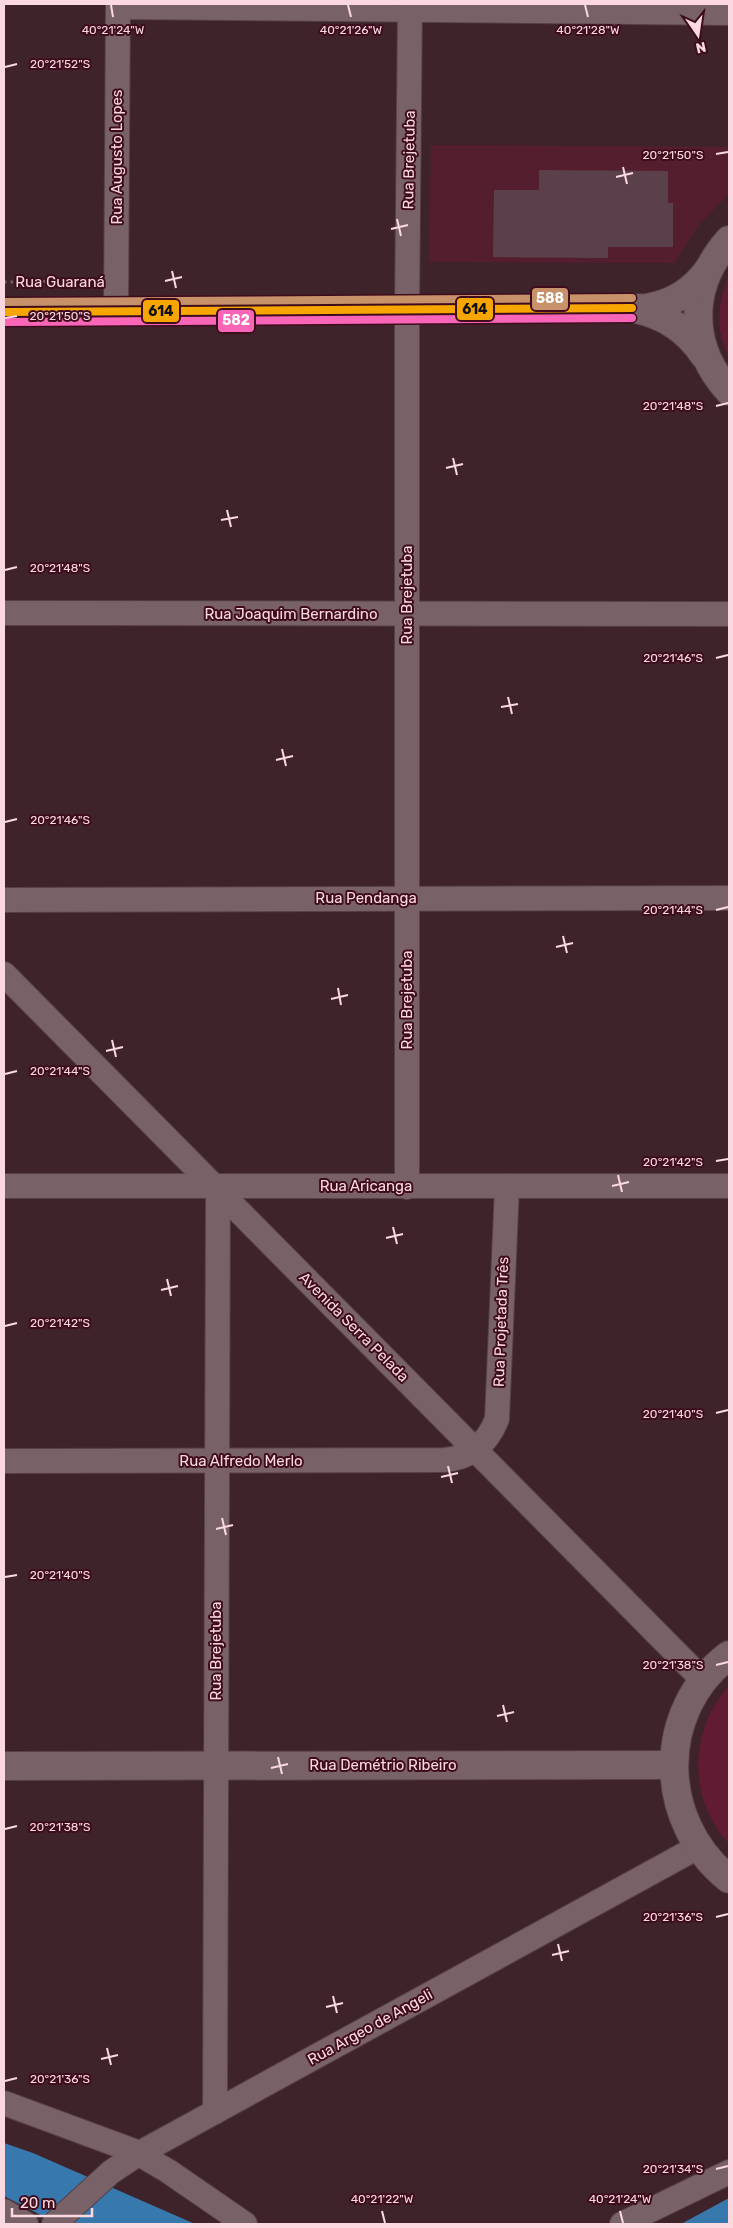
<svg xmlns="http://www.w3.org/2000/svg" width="733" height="2228" font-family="Rubik,sans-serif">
<rect width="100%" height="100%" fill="#3e232b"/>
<path fill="#551e2e" d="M431 145 729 147V194L697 227 675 263 429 262Z"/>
<g fill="#611b33">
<path d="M729 275V356C714 330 718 301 729 275Z"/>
<path d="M729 1686V1844C688 1799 688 1731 729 1686Z"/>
</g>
<g fill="#3879ad">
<path d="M4 2143 33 2153 195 2224H58L4 2196Z"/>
<path d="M729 2198V2224H681Z"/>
</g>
<path fill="#5a404b" d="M539 170 668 171V203H673V247H608V258L493 257 494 190H539Z"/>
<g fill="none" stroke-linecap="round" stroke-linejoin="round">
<g stroke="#563f46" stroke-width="26">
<g id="minor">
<path d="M118 7 729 13"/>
<path d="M116 311 118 4"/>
<path d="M4 613 729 614"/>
<path d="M4 900 729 898"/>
<path d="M4 974 703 1680"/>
<path d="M4 1186H729"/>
<path d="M407 1187V309L410 4"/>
<path d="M4 1461 444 1460C471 1458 487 1444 497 1419L507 1187"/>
<path d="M4 2103 134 2151 168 2171 245 2224"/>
<path d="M215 2112 218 1190"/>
<path d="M4 2211 26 2224"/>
<path d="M54 2224 111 2172 138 2154 698 1847"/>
<path d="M622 2224 729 2172"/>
</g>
</g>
<g stroke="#563f46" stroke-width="30">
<g id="tertiary">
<path d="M729 240C688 286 688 346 729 391"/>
<path d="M636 309C665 315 688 331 704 355"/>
<path d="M4 312 647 308C674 303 693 291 709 269"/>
<path d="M729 1655C655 1711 657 1822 729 1879"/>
<path d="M4 1766 673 1765"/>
</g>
</g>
<path stroke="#735e64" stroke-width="3" stroke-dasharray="2.5 4" stroke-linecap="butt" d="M4 282 91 281"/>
<use href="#minor" stroke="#786267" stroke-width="24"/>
<use href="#tertiary" stroke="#786267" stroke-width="28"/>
<g stroke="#3f0c1d" stroke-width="11">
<path id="bus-1" d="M4 312 632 308"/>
</g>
<g stroke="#3f0c1d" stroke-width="11">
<path id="bus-2" d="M4 322 632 318"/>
</g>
<g stroke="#3f0c1d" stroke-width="11">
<path id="bus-3" d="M4 302 632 298"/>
</g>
<use href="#bus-1" stroke="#f7a600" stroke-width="8"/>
<use href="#bus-2" stroke="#fa66b7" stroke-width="8"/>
<use href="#bus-3" stroke="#c7916a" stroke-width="8"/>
</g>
<path fill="none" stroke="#fcd9e0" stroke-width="2" d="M111 5 113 17M348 5 351 17M585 5 588 17M5 67 17 64M716 154 728 152M623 167 627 184M616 177 633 173M397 219 401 236M391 229 408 225M172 271 176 288M165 281 182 277M5 318 17 316M716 406 728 403M453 458 457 475M446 468 463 464M227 510 231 527M221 520 238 517M5 570 17 567M716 658 728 655M508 697 512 714M501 707 518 704M282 749 286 766M276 760 293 756M5 822 17 819M716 910 728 907M563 936 567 953M556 947 573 943M338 988 341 1005M331 999 348 995M112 1040 116 1057M106 1051 123 1047M5 1074 17 1071M716 1161 728 1159M618 1175 622 1192M612 1186 629 1182M393 1227 397 1244M386 1238 403 1234M167 1279 171 1296M161 1290 178 1286M5 1326 17 1323M716 1413 728 1410M448 1466 452 1483M441 1477 458 1473M222 1518 226 1535M216 1529 233 1525M5 1577 17 1575M716 1665 728 1662M503 1705 507 1722M497 1716 514 1712M278 1757 282 1774M271 1768 288 1764M5 1829 17 1826M716 1917 728 1914M558 1944 562 1961M552 1955 569 1951M333 1996 337 2013M326 2007 343 2003M107 2048 111 2065M101 2059 118 2055M5 2081 17 2078M716 2169 728 2166M382 2211 385 2223M620 2211 623 2223"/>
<g text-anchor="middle" stroke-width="4" stroke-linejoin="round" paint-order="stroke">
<g font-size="15" fill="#fcd9e0" stroke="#3f0c1d">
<text transform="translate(117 157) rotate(-90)" y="5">Rua Augusto Lopes</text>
<text transform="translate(409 160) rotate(-89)" y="5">Rua Brejetuba</text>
<text x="60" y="287">Rua Guaraná</text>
<text transform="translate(407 595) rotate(-90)" y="5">Rua Brejetuba</text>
<text x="291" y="619">Rua Joaquim Bernardino</text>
<text x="366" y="903">Rua Pendanga</text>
<text transform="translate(407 1000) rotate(-90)" y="5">Rua Brejetuba</text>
<text x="366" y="1191">Rua Aricanga</text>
<text transform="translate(501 1322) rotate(-88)" y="5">Rua Projetada Três</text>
<text transform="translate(354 1327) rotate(45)" y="5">Avenida Serra Pelada</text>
<text x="241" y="1466">Rua Alfredo Merlo</text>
<text transform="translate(216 1651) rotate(-90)" y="5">Rua Brejetuba</text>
<text x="383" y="1770">Rua Demétrio Ribeiro</text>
<text transform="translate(370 2027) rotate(-29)" y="5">Rua Argeo de Angeli</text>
</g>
</g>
<g font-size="12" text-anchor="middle" fill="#fcd9e0" stroke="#3f0c1d" stroke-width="4" stroke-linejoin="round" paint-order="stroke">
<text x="113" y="34">40°21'24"W</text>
<text x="351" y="34">40°21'26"W</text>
<text x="588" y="34">40°21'28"W</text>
<text x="60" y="68">20°21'52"S</text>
<text x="673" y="159">20°21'50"S</text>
<text x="60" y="320">20°21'50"S</text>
<text x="673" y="410">20°21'48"S</text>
<text x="60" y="572">20°21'48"S</text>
<text x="673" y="662">20°21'46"S</text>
<text x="60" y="824">20°21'46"S</text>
<text x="673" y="914">20°21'44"S</text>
<text x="60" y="1075">20°21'44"S</text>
<text x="673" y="1166">20°21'42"S</text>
<text x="60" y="1327">20°21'42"S</text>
<text x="673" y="1418">20°21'40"S</text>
<text x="60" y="1579">20°21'40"S</text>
<text x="673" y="1669">20°21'38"S</text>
<text x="60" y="1831">20°21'38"S</text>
<text x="673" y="1921">20°21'36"S</text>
<text x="60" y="2083">20°21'36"S</text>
<text x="673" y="2173">20°21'34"S</text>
<text x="382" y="2203">40°21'22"W</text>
<text x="620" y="2203">40°21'24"W</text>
</g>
<g stroke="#3f0c1d" stroke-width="2">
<rect x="531" y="287" width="38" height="24" rx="5" fill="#c7916a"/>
<rect x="456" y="297" width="38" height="24" rx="5" fill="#f7a600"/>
<rect x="142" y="299" width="38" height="24" rx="5" fill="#f7a600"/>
<rect x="217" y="309" width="38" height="24" rx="5" fill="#fa66b7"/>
</g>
<g font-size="14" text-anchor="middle" font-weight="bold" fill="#fff">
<text x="550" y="303">588</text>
<text x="236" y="325">582</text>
</g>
<g font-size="14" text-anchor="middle" font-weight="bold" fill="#111">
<text x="475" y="314">614</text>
<text x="161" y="316">614</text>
</g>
<rect width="733" height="2228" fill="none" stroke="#fcd9e0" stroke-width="10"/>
<g transform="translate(698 35) rotate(167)" stroke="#3f0c1d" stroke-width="4" paint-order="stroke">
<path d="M0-4L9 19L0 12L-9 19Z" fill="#fcd9e0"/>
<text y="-8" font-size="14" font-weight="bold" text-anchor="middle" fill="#fcd9e0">N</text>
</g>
<path d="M12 2208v8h80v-8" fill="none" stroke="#fcd9e0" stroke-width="2.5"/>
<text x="20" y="2208" font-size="15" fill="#fcd9e0" stroke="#3f0c1d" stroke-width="4" paint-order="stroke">20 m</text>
</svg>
